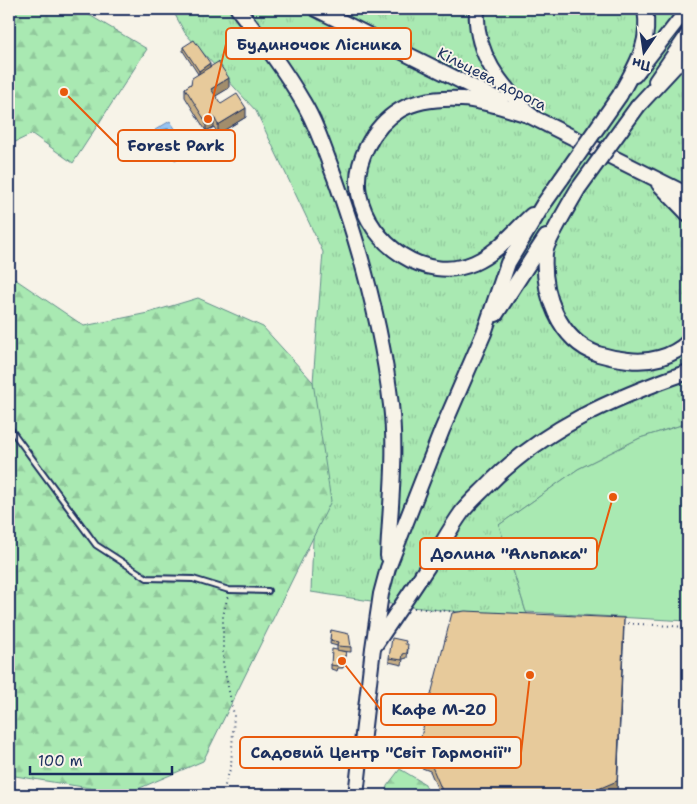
<svg xmlns="http://www.w3.org/2000/svg" width="697" height="804" font-family="'Shantell Sans',sans-serif">
<defs>
<pattern id="grass-tufts" width="24" height="20" patternUnits="userSpaceOnUse" patternTransform="scale(1.25)"><rect width="24" height="20" fill="#a9e9b2"/><path d="M3 7l-1-3M5 7V3M7 7l1-3M15 17l-1-3M17 17v-4M19 17l1-3" fill="none" stroke="#91c89c"/></pattern>
<pattern id="forest-firs" width="22" height="20" patternUnits="userSpaceOnUse" patternTransform="scale(1.25)"><rect width="22" height="20" fill="#a9e9b2"/><path d="M5 1l3.5 6h-7zM16 11l3.5 6h-7z" fill="#91c89c"/></pattern>
<pattern id="water-waves" width="16" height="10" patternUnits="userSpaceOnUse" patternTransform="scale(1.25)"><rect width="16" height="10" fill="#98c4f2"/><path d="M0 5q4-4 8 0t8 0" fill="none" stroke="#7ba0c7"/></pattern>
</defs>
<rect width="100%" height="100%" fill="#f7f3e8"/>
<filter id="ink" filterUnits="userSpaceOnUse"><feTurbulence type="fractalNoise" baseFrequency=".02" numOctaves="2"/><feDisplacementMap in="SourceGraphic" scale="10" xChannelSelector="R" yChannelSelector="G"/><feConvolveMatrix kernelMatrix="1 2 1 2 8 2 1 2 1" color-interpolation-filters="sRGB"/></filter>
<g filter="url(#ink)">
<path fill="url(#grass-tufts)" stroke="#628c88" d="M172 9H688V423L640 438 578 469 499 525 526 612 531 619 411 607 311 592 315 488 313 382 323 252 256 111 185 33Z"/>
<g fill="url(#forest-firs)" stroke="#628c88">
<path d="M9 9H79L147 49 73 163 32 134 9 145Z"/>
<path d="M9 275 84 326 148 313 198 298 263 327 313 382 331 501 203 761 126 794 9 775Z"/>
<path d="M400 769 425 784 429 795H385L387 786Z"/>
</g>
<path fill="#a9e9b2" stroke="#628c88" d="M688 423V621L526 612 499 525 578 469 640 438Z"/>
<path fill="url(#water-waves)" stroke="#6688b7" d="M170 121 190 151 175 160 155 130Z"/>
<g fill="none" stroke-linecap="round" stroke-linejoin="round">
<path stroke="#4d6b99" stroke-width="1" d="M167 129H169L181 147 179 152 176 151 163 133 164 131Z"/>
<g stroke="#1b2f5e" stroke-width="8">
<path id="lane" d="M9 427 96 545 147 578 193 579 229 590 268 591"/>
</g>
<g stroke="#1b2f5e" stroke-width="16">
<g id="primary">
<path d="M635 76 687 9"/>
<path d="M655 81 688 33"/>
</g>
</g>
<g stroke="#1b2f5e" stroke-width="18">
<g id="highway">
<path d="M238 9C261 39 284 69 303 102 317 125 325 152 335 178 361 251 382 328 391 405 397 455 390 506 388 556"/>
<path d="M316 9 501 101"/>
<path d="M477 9C474 54 501 85 531 116"/>
<path d="M620 95C636 65 651 44 645 9"/>
<path d="M638 106 688 52"/>
<path d="M524 113 688 195"/>
<path d="M532 116C510 110 485 100 462 99 442 98 417 100 400 110 373 126 353 163 359 194 369 244 425 284 474 263 497 253 513 232 532 215"/>
<path d="M659 184 688 214"/>
<path d="M578 189C571 201 546 243 545 253 542 292 558 340 598 354 608 357 618 359 628 360 649 363 672 357 688 342"/>
<path d="M496 314 546 237"/>
<path d="M375 645C394 617 413 589 432 560 442 544 451 527 462 512 469 503 478 495 486 487 542 429 613 398 688 372"/>
<path d="M356 795 373 648 381 594 388 568 442 430 484 333 508 263 543 205 562 178"/>
</g>
</g>
<g stroke="#1b2f5e" stroke-width="2" stroke-dasharray="1 4" stroke-linecap="butt">
<path d="M414 608 459 612"/>
<path d="M623 623 688 627"/>
<path d="M222 795 231 766 234 715 223 663V616L228 595"/>
</g>
<use href="#lane" stroke="#f7f3e8" stroke-width="4"/>
<use href="#primary" stroke="#f7f3e8" stroke-width="12"/>
<use href="#highway" stroke="#f7f3e8" stroke-width="14"/>
<g stroke="#1b2f5e" stroke-width="18" stroke-linecap="butt">
<g id="highway-bridge">
<path d="M562 178 620 95"/>
<path d="M578 189 638 106"/>
</g>
</g>
<use href="#highway-bridge" stroke="#f7f3e8" stroke-width="14"/>
</g>
<g fill="#c7ae85" stroke="#1b2f5e">
<path d="M183 47 210 67 229 88 215 96 221 104 246 117 218 134 214 127 206 131 185 97V88L191 84 198 74 183 51Z"/>
<path d="M624 627 617 790 605 795H440L430 771 417 766V756Z"/>
<path d="M331 630 351 647V652L340 651 346 656 343 668H338L337 671 331 669V665L337 650V646L330 644Z"/>
<path d="M406 644 408 649 407 658 403 659 402 665 389 662V658Z"/>
</g>
<g fill="#a28d6c" stroke="#1b2f5e">
<path d="M210 63V68L199 75V71Z"/>
<path d="M229 78V88L211 99V89Z"/>
<path d="M246 108V117L218 134V125Z"/>
<path d="M214 117V127L206 131V122Z"/>
<path d="M624 618 617 790 605 795H590Z"/>
</g>
<g fill="#e7ca9b" stroke="#1b2f5e">
<path d="M194 40 210 63 199 71 183 47Z"/>
<path d="M218 62 229 78 211 89 221 104 237 94 246 108 218 125 214 117 206 122 185 88 191 84 192 78Z"/>
<path d="M465 611 624 618 617 781 596 790 590 795H444L430 762 417 756 426 714 452 613Z"/>
<path d="M331 630 349 634 351 647 337 646 338 642 330 640Z"/>
<path d="M392 638 406 641 405 644H408L407 653 403 654 402 660 389 658Z"/>
<path d="M332 649 346 652 343 663 338 664 337 666 331 665Z"/>
</g>
</g>
<g text-anchor="middle" stroke-width="4" stroke-linejoin="round" paint-order="stroke">
<g font-size="15" fill="#1b2f5e" stroke="#f7f3e8">
<text transform="translate(492 79) rotate(27)" y="5">Кільцева дорога</text>
</g>
</g>
<path fill="none" stroke="#e8590c" stroke-width="2" d="M208 119L226 44M64 92L118 146M613 497L597 553M342 661L381 710M530 675L521 753"/>
<g fill="#e8590c" stroke="#f7f3e8" stroke-width="2">
<circle cx="208" cy="119" r="5"/>
<circle cx="64" cy="92" r="5"/>
<circle cx="613" cy="497" r="5"/>
<circle cx="342" cy="661" r="5"/>
<circle cx="530" cy="675" r="5"/>
</g>
<g fill="#f7f3e8" stroke="#e8590c" stroke-width="2">
<rect x="226" y="28" width="185" height="31" rx="5"/>
<rect x="118" y="130" width="117" height="31" rx="5"/>
<rect x="420" y="538" width="177" height="31" rx="5"/>
<rect x="381" y="694" width="115" height="31" rx="5"/>
<rect x="240" y="737" width="281" height="31" rx="5"/>
</g>
<g font-size="16" text-anchor="middle" font-weight="bold" fill="#1b2f5e">
<text x="319" y="50">Будиночок Лісника</text>
<text x="176" y="151">Forest Park</text>
<text x="509" y="559">Долина "Альпака"</text>
<text x="439" y="715">Кафе М-20</text>
<text x="381" y="758">Садовий Центр "Світ Гармонії"</text>
</g>
<rect width="697" height="804" fill="none" stroke="#f7f3e8" stroke-width="30"/>
<rect x="15" y="15" width="667" height="774" fill="none" stroke="#1b2f5e" stroke-width="2" filter="url(#ink)"/>
<g transform="translate(644 52) rotate(193)" stroke="#f7f3e8" stroke-width="4" paint-order="stroke">
<path d="M0-4L9 19L0 12L-9 19Z" fill="#1b2f5e"/>
<text y="-8" font-size="14" font-weight="bold" text-anchor="middle" fill="#1b2f5e">Пн</text>
</g>
<path d="M30 766v8h142v-8" fill="none" stroke="#1b2f5e" stroke-width="2.5"/>
<text x="38" y="766" font-size="15" fill="#1b2f5e" stroke="#f7f3e8" stroke-width="4" paint-order="stroke">100 m</text>
</svg>
